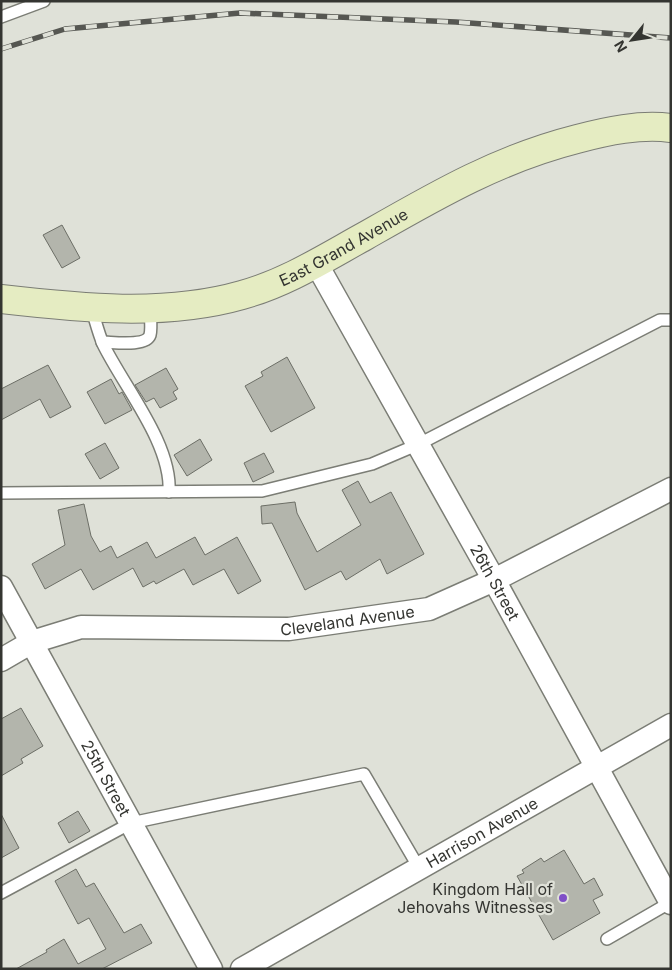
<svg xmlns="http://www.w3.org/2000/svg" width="672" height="970" font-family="Inter,sans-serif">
<rect width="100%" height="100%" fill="#dfe1d8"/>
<g fill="#b3b5ac" stroke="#6c6e66">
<path d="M62 225 80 258 62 268 43 235Z"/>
<path d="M287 357 315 408 271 432 245 386 263 376 261 372Z"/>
<path d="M48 365 71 407 50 418 40 399 1 420V389Z"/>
<path d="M166 368 178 389 173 392 177 399 160 408 154 398 146 402 135 385Z"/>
<path d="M111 379 119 394 122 392 132 410 105 424 87 392Z"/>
<path d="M200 439 212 460 187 476 174 455Z"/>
<path d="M105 443 119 468 100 479 85 454Z"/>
<path d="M264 453 274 472 253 482 244 463Z"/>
<path d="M358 481 370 503 391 492 424 554 387 574 380 559 346 580 341 571 305 590 272 523 262 524 261 506 295 502 297 513 317 552 361 525 342 490Z"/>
<path d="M84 504 91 536 100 552 111 546 117 558 147 542 156 558 195 537 205 555 237 537 261 581 238 594 224 569 193 585 184 569 156 584 154 581 143 587 133 568 93 590 81 569 45 589 32 564 65 545 58 510Z"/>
<path d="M21 708 43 746 21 759 23 763 1 776V719Z"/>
<path d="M78 811 90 831 69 843 58 823Z"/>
<path d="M1 814 19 848 1 858Z"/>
<path d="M564 850 584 884 594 878 603 895 593 900 600 913 553 940 517 876 524 873 522 870 541 858 544 862Z"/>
<path d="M76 869 86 887 94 883 124 933 141 924 152 943 102 969H16L47 952 46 950 64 939 78 964 106 949 89 918 78 924 55 881Z"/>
</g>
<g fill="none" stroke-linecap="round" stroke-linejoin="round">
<g stroke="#7b7d75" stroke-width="14">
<g id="service">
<path d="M1 17 44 1"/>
<path d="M91 307C95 319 98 332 103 344 124 387 172 444 169 492"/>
<path d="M102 342C113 342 146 347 150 335 152 327 150 316 150 308"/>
<path d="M1 493 262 491 372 464 419 444 660 320H671"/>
<path d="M1 893 131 823 364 774 419 868"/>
<path d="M607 939 671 902"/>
</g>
</g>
<g stroke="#7b7d75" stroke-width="25">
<g id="minor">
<path id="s1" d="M316 263 494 580 671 903"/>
<path id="s2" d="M1 587 211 969"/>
<path id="s3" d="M1 660 32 642 81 627 289 629 429 609 494 580 671 489"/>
<path id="s4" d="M242 969 671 725"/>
</g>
</g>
<g stroke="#7b7d75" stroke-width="30">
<g id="secondary">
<path id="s5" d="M1 299C80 308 165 317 242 295 286 283 325 258 365 236 435 196 498 159 577 139 607 131 640 124 671 128"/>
</g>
</g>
<use href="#service" stroke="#fff" stroke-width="11"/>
<use href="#minor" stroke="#fff" stroke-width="22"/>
<use href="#secondary" stroke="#e5ecc2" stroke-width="28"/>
<g stroke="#565752" stroke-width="5.5">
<path id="rail" d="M1 49 65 29 240 13 456 22 671 38"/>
</g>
<use href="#rail" stroke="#dfe1d8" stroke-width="4" stroke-dasharray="11" stroke-linecap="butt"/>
</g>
<circle fill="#7f4fc7" stroke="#dfe1d8" stroke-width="2" cx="563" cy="898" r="5"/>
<g text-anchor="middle" stroke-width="4.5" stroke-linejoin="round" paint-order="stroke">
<g font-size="16" fill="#343531" stroke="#dfe1d8">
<text dy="6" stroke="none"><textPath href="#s5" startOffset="355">East Grand Avenue</textPath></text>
<text dy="6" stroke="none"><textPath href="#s1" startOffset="366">26th Street</textPath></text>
<text dy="6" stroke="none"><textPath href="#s3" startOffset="354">Cleveland Avenue</textPath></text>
<text dy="6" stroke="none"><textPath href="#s2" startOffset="218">25th Street</textPath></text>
<text dy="6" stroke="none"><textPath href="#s4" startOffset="276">Harrison Avenue</textPath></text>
</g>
<g font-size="16" fill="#343531" stroke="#dfe1d8" text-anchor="end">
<text x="553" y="895">Kingdom Hall of<tspan x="553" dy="18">Jehovahs Witnesses</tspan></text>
</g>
</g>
<rect width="672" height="970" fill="none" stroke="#343531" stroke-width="5"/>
<g transform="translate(632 40) rotate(240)" stroke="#dfe1d8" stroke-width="4" paint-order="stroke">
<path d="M0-4L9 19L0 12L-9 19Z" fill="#343531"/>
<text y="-8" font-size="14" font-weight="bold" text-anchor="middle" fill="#343531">N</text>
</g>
</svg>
